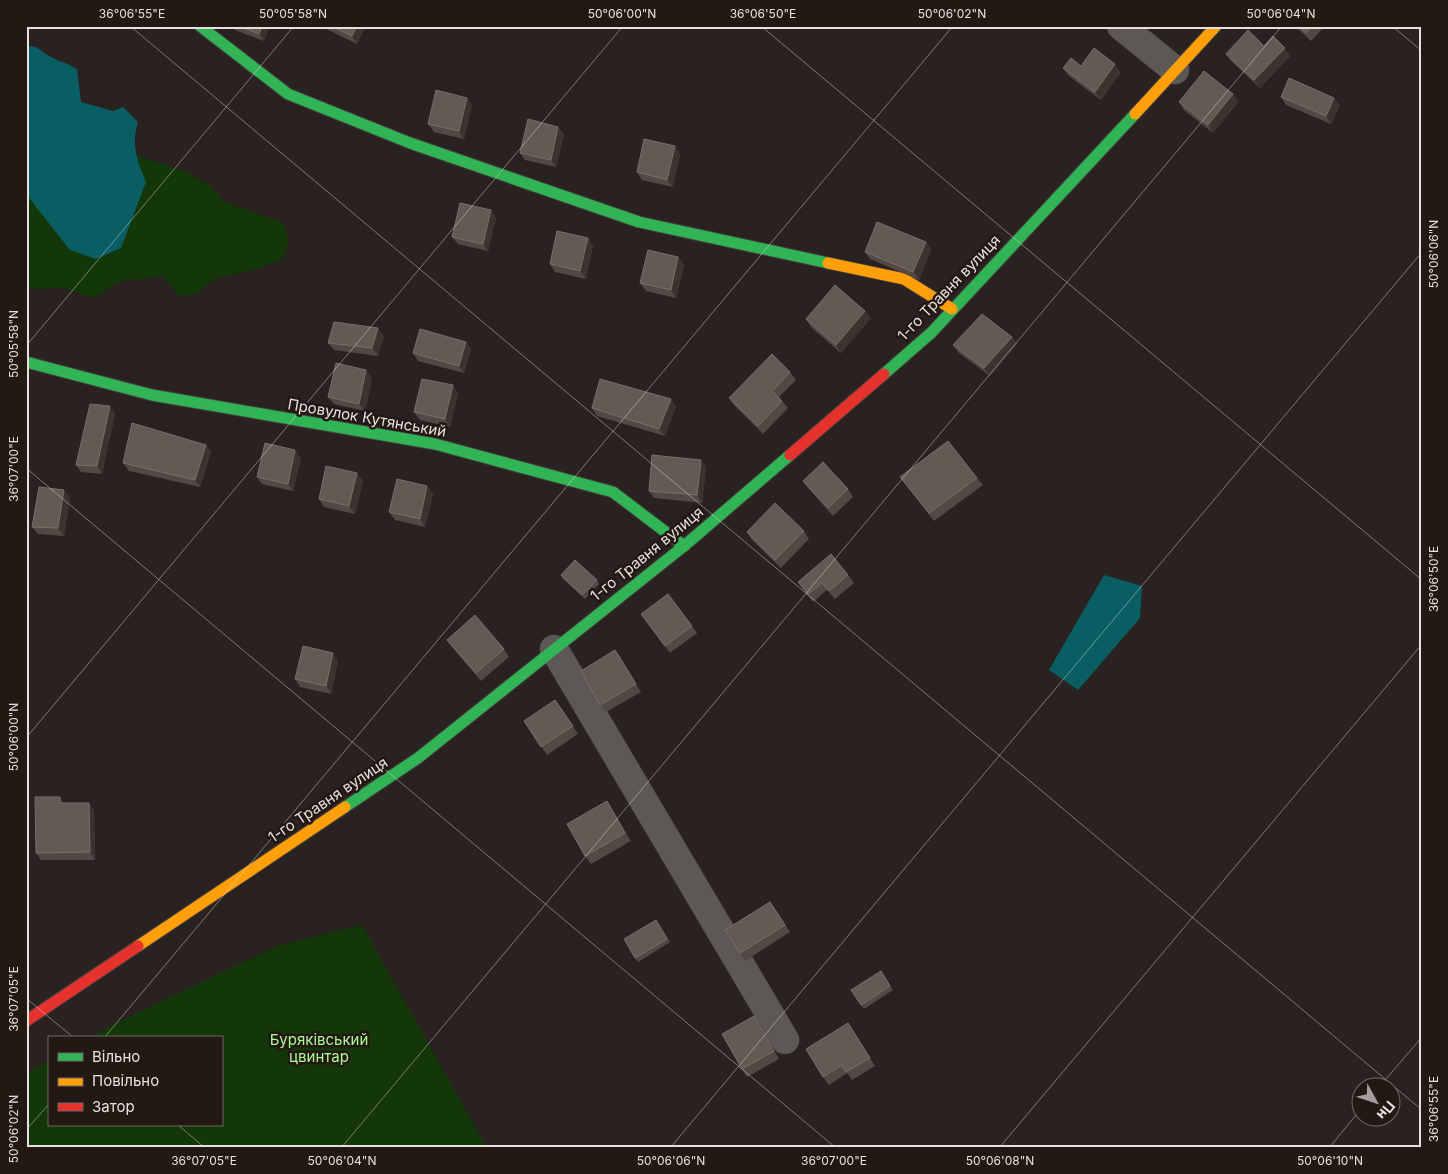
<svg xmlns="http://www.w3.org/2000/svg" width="1448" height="1174" font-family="Inter,sans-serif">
<rect width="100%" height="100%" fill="#292220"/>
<g fill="#133708">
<path d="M135 155 184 171 209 185 223 201 284 223 289 241 283 259 257 269 217 278 195 294 181 297 162 276 122 281 93 298 64 288 26 289V194L34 203 145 182Z"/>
<path d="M362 925 487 1148H26V1074L49 1061V1125H221V1038H90L118 1022 279 945Z"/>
</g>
<g fill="#095e63">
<path d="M26 46C41 46 39 51 51 57 60 62 68 63 77 69L81 102 113 111 123 107 138 122C131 144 137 161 146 182L121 248 96 259 70 250 26 194Z"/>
<path d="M1104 575 1142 586 1140 618 1078 690 1049 670Z"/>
</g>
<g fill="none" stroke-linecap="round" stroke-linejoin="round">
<g stroke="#443e3c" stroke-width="29">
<g id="street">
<path d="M1121 26 1175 70"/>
<path d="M554 649 785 1040"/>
</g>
</g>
<g stroke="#443e3c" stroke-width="13">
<g id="fast">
<path d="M200 26 288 94 410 143 639 222 828 263"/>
<path d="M26 362 152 395 435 444 613 492 684 546"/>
<path d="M884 374 932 332 1135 114"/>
<path d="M345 807 418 758 684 546 790 455"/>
</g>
</g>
<g stroke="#443e3c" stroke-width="13">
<g id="slow">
<path d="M1135 114 1216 26"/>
<path d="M828 263 904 279 952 309"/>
<path d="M138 946 345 807"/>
</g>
</g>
<g stroke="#443e3c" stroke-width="13">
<g id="jam">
<path d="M790 455 884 374"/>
<path d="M26 1021 138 946"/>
</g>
</g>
<use href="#street" stroke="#5d5856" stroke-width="28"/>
<use href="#fast" stroke="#30b455" stroke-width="11"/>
<use href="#slow" stroke="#ff9f0a" stroke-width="11"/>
<use href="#jam" stroke="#e5322d" stroke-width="11"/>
</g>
<g fill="#544844">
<path d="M232 26H270L264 41 235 30Z"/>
<path d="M320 26H366L357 44Z"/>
<path d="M1295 26H1325L1311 41Z"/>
<path d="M1264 46 1290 56 1260 88 1231 61 1226 54Z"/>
<path d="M1081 66 1121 72 1101 100 1069 76 1063 68Z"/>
<path d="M1281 97 1340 105 1331 124 1286 105Z"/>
<path d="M467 98 472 105 464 139 434 132 428 124Z"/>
<path d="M1239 101 1213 133 1184 110 1179 102Z"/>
<path d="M558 127 564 134 556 167 525 160 520 153Z"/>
<path d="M680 154 673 187 642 180 637 172Z"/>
<path d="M491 210 496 218 488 251 458 244 452 237Z"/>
<path d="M588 238 593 246 586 279 555 272 550 264Z"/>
<path d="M926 242 931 250 919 280 870 259 865 252Z"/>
<path d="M678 257 684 265 676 298 646 291 640 283Z"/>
<path d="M865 311 871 318 841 353 811 327 806 319Z"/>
<path d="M384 336 378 356 334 350 328 343Z"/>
<path d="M1012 337 1017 344 990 376 959 353 953 345Z"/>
<path d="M466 342 471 349 464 373 418 361 413 353Z"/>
<path d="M366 370 372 378 365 411 334 404 328 397Z"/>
<path d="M790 372 796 380 779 397 782 401 788 408 763 434 735 406 729 398Z"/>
<path d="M458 393 450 427 420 420 414 412Z"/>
<path d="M676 406 665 436 597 416 592 408Z"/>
<path d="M115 414 102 474 81 472 76 465Z"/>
<path d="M206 445 211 452 200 487 129 471 123 463Z"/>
<path d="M301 458 293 491 262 484 257 477Z"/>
<path d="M701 460 706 467 702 503 654 498 649 491Z"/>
<path d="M900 477 977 478 983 485 934 521Z"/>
<path d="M363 480 355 514 324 507 319 499Z"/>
<path d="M803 481 848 489 853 497 833 516 808 488Z"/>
<path d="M427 486 433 494 425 527 395 520 389 512Z"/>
<path d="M70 497 64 536 38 534 32 527Z"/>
<path d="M804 531 809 539 781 568 752 540 747 532Z"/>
<path d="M561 575 597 580 599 584 585 599 563 579Z"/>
<path d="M848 575 854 583 835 599 827 590 813 602 798 582Z"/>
<path d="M641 614 692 626 697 633 670 653Z"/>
<path d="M447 640 504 649 509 657 481 681 452 647Z"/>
<path d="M615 650 641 692 606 712 600 705Z"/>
<path d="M338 661 331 694 300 687 295 679Z"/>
<path d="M555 700 578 734 547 755 524 721Z"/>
<path d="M607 801 612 809 631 841 591 864 585 856Z"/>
<path d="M65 803H89L94 811 95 860H41L36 853Z"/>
<path d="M776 910 790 932 745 961 740 953Z"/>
<path d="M659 924 670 942 638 962 635 958Z"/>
<path d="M881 971 893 990 864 1009 851 990Z"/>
<path d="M848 1023 875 1066 852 1080 847 1073 829 1085 823 1077Z"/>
<path d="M759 1024 779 1059 747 1077 742 1069Z"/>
</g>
<g fill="#3c322e">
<path d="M262 26H270L264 41 259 34Z"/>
<path d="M357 26H366L357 44 352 36Z"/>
<path d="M1285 48 1290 56 1260 88 1254 80Z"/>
<path d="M1115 64 1121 72 1101 100 1095 92Z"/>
<path d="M1233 94 1239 101 1213 133 1208 125Z"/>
<path d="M467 98 472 105 464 139 459 131Z"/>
<path d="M1334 98 1340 105 1331 124 1326 116Z"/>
<path d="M558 127 564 134 556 167 551 160Z"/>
<path d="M675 146 680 154 673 187 667 180Z"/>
<path d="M491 210 496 218 488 251 483 244Z"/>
<path d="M588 238 593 246 586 279 580 271Z"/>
<path d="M926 242 931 250 919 280 913 272Z"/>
<path d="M678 257 684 265 676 298 671 290Z"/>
<path d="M865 311 871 318 841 353 836 345Z"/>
<path d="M378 328 384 336 378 356 372 348Z"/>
<path d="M1012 337 1017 344 990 376 984 368Z"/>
<path d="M466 342 471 349 464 373 459 366Z"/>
<path d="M366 370 372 378 365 411 359 404Z"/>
<path d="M453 385 458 393 450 427 445 419Z"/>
<path d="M671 399 676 406 665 436 659 429Z"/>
<path d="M110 406 115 414 102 474 97 466Z"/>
<path d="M206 445 211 452 200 487 195 480Z"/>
<path d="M295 450 301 458 293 491 288 484Z"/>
<path d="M701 460 706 467 702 503 697 495Z"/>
<path d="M357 473 363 480 355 514 349 506Z"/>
<path d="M427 486 433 494 425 527 420 519Z"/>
<path d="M64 490 70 497 64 536 58 528Z"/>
<path d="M615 650 621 657 641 692 636 684Z"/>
<path d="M333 653 338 661 331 694 326 686Z"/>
<path d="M60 797 65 804 60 803Z"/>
<path d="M607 801 612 809 631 841 625 833Z"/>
<path d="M89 803 94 811 95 860 90 852Z"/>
</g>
<g fill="#645954" stroke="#796e6a">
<path d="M239 26H262L259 34Z"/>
<path d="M331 26H357L352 36Z"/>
<path d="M1298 26H1312L1306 33Z"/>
<path d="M1248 30 1264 46 1273 36 1285 48 1254 80 1226 54Z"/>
<path d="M1094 48 1115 64 1095 92 1063 68 1071 58 1081 66Z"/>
<path d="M1204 71 1233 94 1208 125 1179 102Z"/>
<path d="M1289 78 1334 98 1326 116 1281 97Z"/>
<path d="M436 90 467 98 459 131 428 124Z"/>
<path d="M528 119 558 127 551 160 520 153Z"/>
<path d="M644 139 675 146 667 180 637 172Z"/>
<path d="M460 203 491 210 483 244 452 237Z"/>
<path d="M877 222 926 242 913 272 865 252Z"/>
<path d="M557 231 588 238 580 271 550 264Z"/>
<path d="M648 250 678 257 671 290 640 283Z"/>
<path d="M835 285 865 311 836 345 806 319Z"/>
<path d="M982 314 1012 337 984 368 953 345Z"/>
<path d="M334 322 378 328 372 348 328 343Z"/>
<path d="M420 329 466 342 459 366 413 353Z"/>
<path d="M772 354 790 372 772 391 782 401 758 426 729 398Z"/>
<path d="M336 363 366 370 359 404 328 397Z"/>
<path d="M422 379 453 385 445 419 414 412Z"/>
<path d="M600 379 671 399 659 429 592 408Z"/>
<path d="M90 404 110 406 97 466 76 465Z"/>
<path d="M132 423 206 445 195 480 123 463Z"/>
<path d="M948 441 977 478 929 513 900 477Z"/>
<path d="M265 443 295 450 288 484 257 477Z"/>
<path d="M652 455 701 460 697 495 649 491Z"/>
<path d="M823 462 848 489 828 508 803 481Z"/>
<path d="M326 466 357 473 349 506 319 499Z"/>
<path d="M397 479 427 486 420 519 389 512Z"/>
<path d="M39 487 64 490 58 528 32 527Z"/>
<path d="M775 503 804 531 775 560 747 532Z"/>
<path d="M831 554 848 575 829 591 822 583 808 594 798 582Z"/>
<path d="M575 560 597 580 582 595 561 575Z"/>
<path d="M668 594 692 626 665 646 641 614Z"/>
<path d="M475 615 504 649 476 673 447 640Z"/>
<path d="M303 646 333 653 326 686 295 679Z"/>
<path d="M615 650 636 684 600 705 581 671Z"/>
<path d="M555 700 573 726 541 747 524 721Z"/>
<path d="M35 797H60V803H89L90 852 36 853Z"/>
<path d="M607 801 625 833 585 856 567 824Z"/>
<path d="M770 902 785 925 740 953 725 930Z"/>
<path d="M656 920 667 939 635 958 624 939Z"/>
<path d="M881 971 890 986 861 1005 851 990Z"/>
<path d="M754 1016 774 1051 742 1069 722 1034Z"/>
<path d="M848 1023 870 1058 846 1072 842 1065 823 1077 806 1049Z"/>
</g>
<path fill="none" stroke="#e8e0dd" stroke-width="1" stroke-opacity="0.45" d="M130 26 1422 1110M761 26 1422 580M1392 26 1422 51M26 346 294 26M26 468 836 1148M26 738 623 26M26 998 74 1038M104 1038 953 26M1380 1086 1422 1037M178 1125 205 1148M26 1130 49 1104M341 1148 1282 26M670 1148 1422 252M999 1148 1422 644M1329 1148 1360 1110"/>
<g text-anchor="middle" stroke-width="5" stroke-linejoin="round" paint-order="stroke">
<g font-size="15" fill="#e8e0dd" stroke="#231813">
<text transform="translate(949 288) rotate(-46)" y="5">1-го Травня вулиця</text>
<text transform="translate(367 418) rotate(10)" y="5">Провулок Кутянський</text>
<text transform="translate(647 554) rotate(-39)" y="5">1-го Травня вулиця</text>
<text transform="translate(328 800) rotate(-34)" y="5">1-го Травня вулиця</text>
</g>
<g font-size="15" fill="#a7fa93" stroke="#231813">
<text x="319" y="1045">Буряківський<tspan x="319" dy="17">цвинтар</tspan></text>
</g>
</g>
<rect width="1448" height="1174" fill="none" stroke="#231813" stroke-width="55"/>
<rect x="48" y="1036" width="175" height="90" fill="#231813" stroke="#726864"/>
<rect x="58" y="1053" width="25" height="8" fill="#30b455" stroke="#726864"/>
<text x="92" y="1062" font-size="15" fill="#e8e0dd">Вільно</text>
<rect x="58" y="1078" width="25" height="8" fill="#ff9f0a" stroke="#726864"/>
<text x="92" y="1086" font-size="15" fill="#e8e0dd">Повільно</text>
<rect x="58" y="1103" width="25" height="8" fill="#e5322d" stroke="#726864"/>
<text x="92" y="1112" font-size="15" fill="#e8e0dd">Затор</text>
<g transform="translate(1376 1102) rotate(130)"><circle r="24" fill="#231813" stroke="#726864"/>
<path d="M0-4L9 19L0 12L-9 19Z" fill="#a59e9b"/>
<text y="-8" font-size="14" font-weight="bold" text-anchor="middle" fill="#e8e0dd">Пн</text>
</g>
<rect x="28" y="28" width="1392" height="1118" fill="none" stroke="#e8e0dd" stroke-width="2"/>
<g font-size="12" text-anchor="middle" fill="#e8e0dd">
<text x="132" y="18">36°06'55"E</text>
<text x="293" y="18">50°05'58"N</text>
<text x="622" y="18">50°06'00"N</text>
<text x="763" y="18">36°06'50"E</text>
<text x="952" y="18">50°06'02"N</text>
<text x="1281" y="18">50°06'04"N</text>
<text transform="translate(1434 254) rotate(-90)" y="4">50°06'06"N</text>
<text transform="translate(14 344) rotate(-90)" y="4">50°05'58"N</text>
<text transform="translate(14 469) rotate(-90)" y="4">36°07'00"E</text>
<text transform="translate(1434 579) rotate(-90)" y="4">36°06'50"E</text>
<text transform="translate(14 737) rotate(-90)" y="4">50°06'00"N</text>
<text transform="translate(14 999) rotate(-90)" y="4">36°07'05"E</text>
<text transform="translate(1434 1109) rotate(-90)" y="4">36°06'55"E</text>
<text transform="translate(14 1129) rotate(-90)" y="4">50°06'02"N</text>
<text x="204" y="1165">36°07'05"E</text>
<text x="342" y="1165">50°06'04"N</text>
<text x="671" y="1165">50°06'06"N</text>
<text x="834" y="1165">36°07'00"E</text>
<text x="1000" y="1165">50°06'08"N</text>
<text x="1330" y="1165">50°06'10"N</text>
</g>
</svg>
